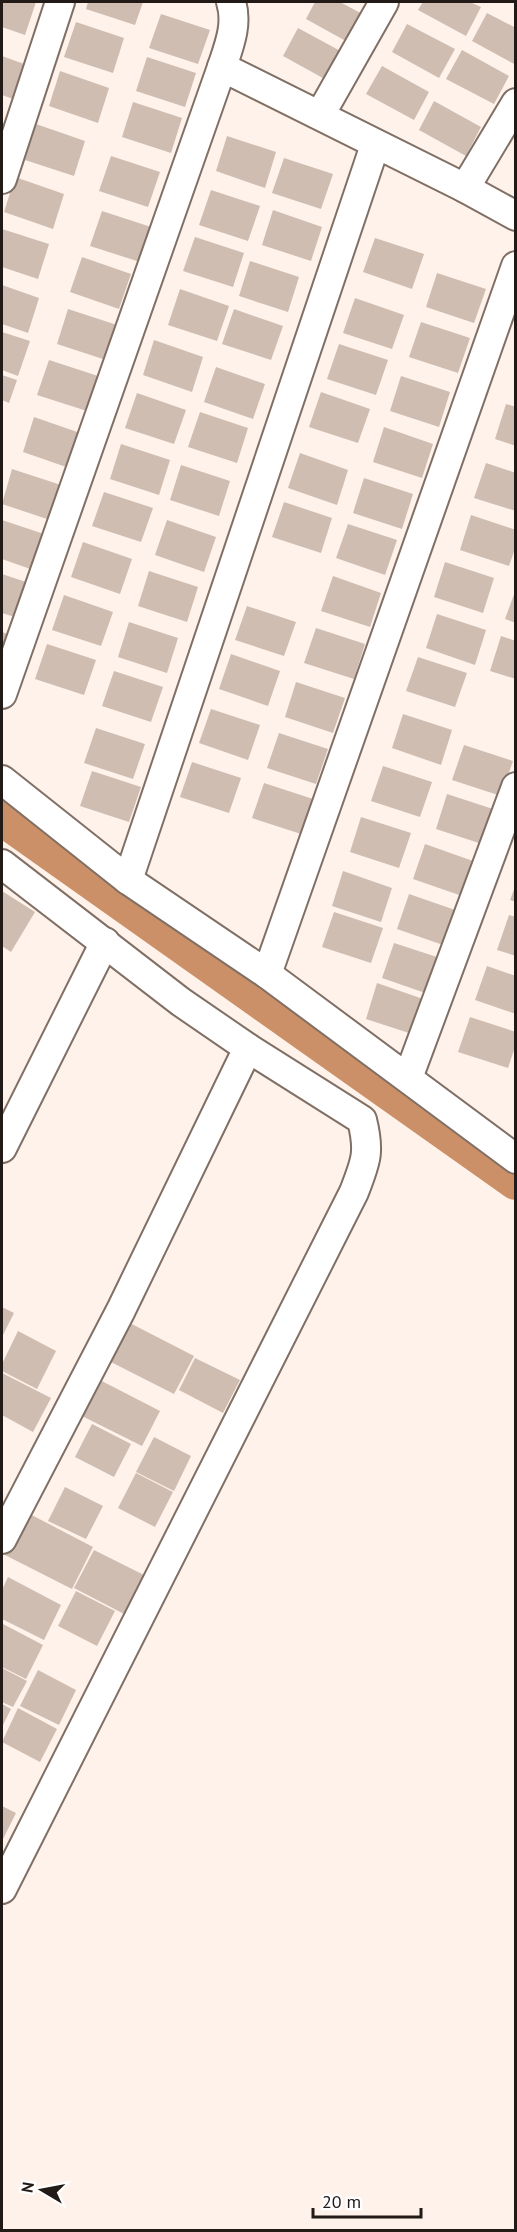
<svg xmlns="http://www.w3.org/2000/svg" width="517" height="2232" font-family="'PT Sans',sans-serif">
<rect width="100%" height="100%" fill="#fef2eb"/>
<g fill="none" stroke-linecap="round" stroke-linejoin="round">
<path stroke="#cb9068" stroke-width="38" d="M2 817 516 1181"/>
</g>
<g fill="#cfbdb1">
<path d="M2 2H36L25 35 2 27Z"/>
<path d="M88 2H143L135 25 86 9Z"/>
<path d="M315 2H340L368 17 353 45 306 19Z"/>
<path d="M423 2H470L481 7 466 36 418 10Z"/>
<path d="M487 13 516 28V65L472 41Z"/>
<path d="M161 14 210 30 198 64 149 48Z"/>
<path d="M76 22 124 38 113 73 64 57Z"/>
<path d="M407 24 455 49 439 78 392 52Z"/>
<path d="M298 28 346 54 330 82 283 56Z"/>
<path d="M462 50 509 76 494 104 446 79Z"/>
<path d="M2 56 24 64 13 99 2 95Z"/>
<path d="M147 57 196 73 185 107 136 91Z"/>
<path d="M382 66 429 92 414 120 366 94Z"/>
<path d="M60 71 109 88 98 123 49 106Z"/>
<path d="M434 101 481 127 466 156 419 130Z"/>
<path d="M133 102 182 118 171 153 122 137Z"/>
<path d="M36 124 85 141 74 176 25 160Z"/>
<path d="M227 136 276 152 265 188 216 171Z"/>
<path d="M111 156 160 172 148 207 99 191Z"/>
<path d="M284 158 333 174 321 209 272 193Z"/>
<path d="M15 177 64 194 53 229 4 212Z"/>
<path d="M211 190 260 206 248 241 199 225Z"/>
<path d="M273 210 322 227 311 261 262 245Z"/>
<path d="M102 211 151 227 140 262 90 246Z"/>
<path d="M2 229 49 244 38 279 2 267Z"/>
<path d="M195 237 244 253 233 287 183 271Z"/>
<path d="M375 238 424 254 412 289 363 272Z"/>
<path d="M82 257 131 274 119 309 70 292Z"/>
<path d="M250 261 299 277 288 312 239 296Z"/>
<path d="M437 273 486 289 474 323 426 307Z"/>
<path d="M2 285 39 298 28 333 2 324Z"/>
<path d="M180 289 229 306 217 341 168 325Z"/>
<path d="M355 298 404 315 392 349 343 333Z"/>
<path d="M68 309 117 325 106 360 57 344Z"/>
<path d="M234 309 283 326 271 360 222 344Z"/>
<path d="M421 322 470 338 458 373 409 357Z"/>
<path d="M2 332 30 341 18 376 2 370Z"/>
<path d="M154 340 203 357 192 392 143 375Z"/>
<path d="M339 344 388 360 376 395 327 379Z"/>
<path d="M49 360 98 376 87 411 37 395Z"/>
<path d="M216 367 265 384 253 419 204 402Z"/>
<path d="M2 375 17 380 9 403 2 400Z"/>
<path d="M401 376 450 392 439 427 390 411Z"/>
<path d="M321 392 370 409 358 443 309 427Z"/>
<path d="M137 393 186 410 174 444 125 428Z"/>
<path d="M506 404 516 407V446L495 439Z"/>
<path d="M200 412 248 428 237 463 188 447Z"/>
<path d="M34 417 83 434 72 469 23 452Z"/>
<path d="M384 427 433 444 422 478 373 462Z"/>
<path d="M121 444 170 460 159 495 110 479Z"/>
<path d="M300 453 348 470 337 505 288 488Z"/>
<path d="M486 463 516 473V511L474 498Z"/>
<path d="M181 465 230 481 219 516 170 500Z"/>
<path d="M12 469 61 485 50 520 2 504Z"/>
<path d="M364 478 413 494 402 529 353 513Z"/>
<path d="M104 492 153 508 141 542 92 526Z"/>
<path d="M284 502 332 518 321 553 272 537Z"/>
<path d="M471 515 516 530V546L509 566 460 550Z"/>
<path d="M2 520 44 534 33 570 2 559Z"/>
<path d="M167 520 216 537 204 572 155 555Z"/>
<path d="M348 524 397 540 385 575 336 558Z"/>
<path d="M83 542 132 559 120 594 71 577Z"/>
<path d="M445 562 494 578 483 613 434 597Z"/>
<path d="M149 571 198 587 187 622 138 606Z"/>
<path d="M2 574 29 583 18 618 2 613Z"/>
<path d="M333 576 381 593 370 627 321 611Z"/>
<path d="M516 589V623L505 619Z"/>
<path d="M64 595 113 612 101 646 52 630Z"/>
<path d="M247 606 296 622 284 656 235 640Z"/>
<path d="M437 614 486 630 475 665 426 648Z"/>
<path d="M129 622 178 638 167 673 118 657Z"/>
<path d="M316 628 365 644 354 679 304 663Z"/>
<path d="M2 632 14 636 2 674Z"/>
<path d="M501 636 516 641V679L490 671Z"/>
<path d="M47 644 96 660 84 695 35 679Z"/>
<path d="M231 654 280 671 268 706 219 689Z"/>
<path d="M418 657 467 673 455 707 406 691Z"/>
<path d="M114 671 163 687 151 722 102 706Z"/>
<path d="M296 682 345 698 333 733 285 717Z"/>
<path d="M211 709 260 725 248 760 199 743Z"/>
<path d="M403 714 452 730 441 765 392 748Z"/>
<path d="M96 728 145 744 133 779 84 763Z"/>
<path d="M279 733 328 749 316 784 267 768Z"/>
<path d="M464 745 513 761 501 796 452 780Z"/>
<path d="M192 762 241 778 229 813 180 797Z"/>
<path d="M383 766 432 782 420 817 371 801Z"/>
<path d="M92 771 141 787 129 822 80 806Z"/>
<path d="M264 783 313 799 301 834 252 818Z"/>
<path d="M447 794 496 810 485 845 436 829Z"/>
<path d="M361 817 411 833 399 868 350 852Z"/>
<path d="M425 844 473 861 462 896 413 879Z"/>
<path d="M343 871 392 888 381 922 332 906Z"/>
<path d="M516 884V902L510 900Z"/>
<path d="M2 891 35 912 11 952 2 946Z"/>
<path d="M409 894 458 911 446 946 397 929Z"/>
<path d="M334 912 383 928 371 963 322 947Z"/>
<path d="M509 915 516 917V956L497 950Z"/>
<path d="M394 943 443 959 431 995 382 978Z"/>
<path d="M487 966 516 976V1014L475 1000Z"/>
<path d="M377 983 426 1000 415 1035 366 1019Z"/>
<path d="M470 1017 516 1032V1044L508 1068 458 1052Z"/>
<path d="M2 1307 14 1313 2 1337Z"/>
<path d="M124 1320 194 1356 174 1394 105 1359Z"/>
<path d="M18 1331 56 1351 37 1389 2 1371V1364Z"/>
<path d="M195 1358 240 1380 223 1413 179 1390Z"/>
<path d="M2 1373 51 1398 33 1432 2 1415Z"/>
<path d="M94 1377 160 1411 142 1446 76 1413Z"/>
<path d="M92 1424 131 1444 114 1477 75 1457Z"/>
<path d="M154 1437 191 1456 174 1491 136 1472Z"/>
<path d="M136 1473 173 1492 155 1527 118 1508Z"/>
<path d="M65 1487 103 1506 86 1539 48 1521Z"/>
<path d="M24 1511 93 1547 72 1589 3 1554Z"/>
<path d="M94 1550 146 1576 126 1615 74 1588Z"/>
<path d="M8 1577 61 1605 44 1640 2 1619V1590Z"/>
<path d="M76 1591 115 1611 97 1646 58 1626Z"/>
<path d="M3 1624 43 1645 26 1679 2 1667V1627Z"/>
<path d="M2 1668 27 1681 13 1707 2 1702Z"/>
<path d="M38 1670 76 1690 59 1725 20 1706Z"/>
<path d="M2 1704 11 1709 2 1727Z"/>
<path d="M18 1708 57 1729 40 1762 2 1742Z"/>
<path d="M2 1806 16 1813 2 1841Z"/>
</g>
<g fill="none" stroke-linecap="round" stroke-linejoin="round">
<g stroke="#806f64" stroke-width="32">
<g id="street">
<path d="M231 2C238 24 229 46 222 67L465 188 516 216"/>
<path d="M320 115 384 2"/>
<path d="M2 179 60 2"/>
<path d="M465 188 516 103"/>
<path d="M2 694 222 67"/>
<path d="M2 780 128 880 267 974 516 1159"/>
<path d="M2 864 181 1002 248 1048 362 1120C370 1152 366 1161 354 1192L2 1889"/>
<path d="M128 880 375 145"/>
<path d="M267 974 516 266"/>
<path d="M408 1078 516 787"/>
<path d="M2 1148 105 942"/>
<path d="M2 1539 121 1310 248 1048"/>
</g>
</g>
<use href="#street" stroke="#fff" stroke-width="28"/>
</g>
<rect width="517" height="2232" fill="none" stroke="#211a16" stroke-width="6"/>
<g transform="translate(42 2190) rotate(280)" stroke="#ffffff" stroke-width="4.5" paint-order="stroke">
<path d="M0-4.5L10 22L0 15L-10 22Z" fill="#211a16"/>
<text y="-9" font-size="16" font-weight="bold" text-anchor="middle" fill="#211a16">N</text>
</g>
<path d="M313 2208v9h108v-9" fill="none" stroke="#211a16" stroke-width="3"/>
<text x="322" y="2208" font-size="18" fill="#211a16" stroke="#ffffff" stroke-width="4.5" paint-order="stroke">20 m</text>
</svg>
